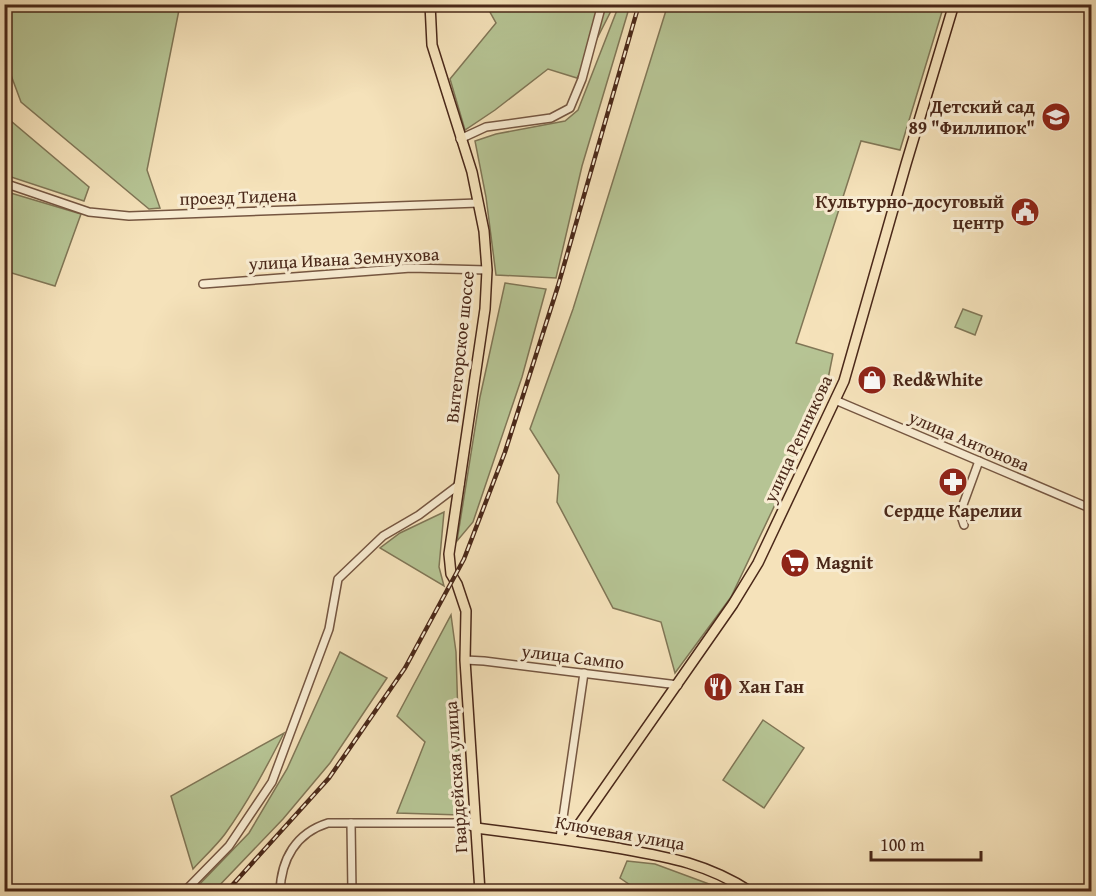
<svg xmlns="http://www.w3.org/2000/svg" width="1096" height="896" font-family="'Gentium Book Plus',serif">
<rect width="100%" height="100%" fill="#f5e2ba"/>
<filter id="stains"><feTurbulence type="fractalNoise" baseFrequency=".00333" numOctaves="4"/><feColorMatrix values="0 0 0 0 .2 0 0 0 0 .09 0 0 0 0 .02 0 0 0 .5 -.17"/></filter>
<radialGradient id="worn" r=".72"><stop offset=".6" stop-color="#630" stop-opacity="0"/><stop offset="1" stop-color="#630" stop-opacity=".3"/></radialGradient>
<g fill="#b6c494" stroke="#807656" stroke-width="1.5">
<path d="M5 4 180 5 147 170 160 208 149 209 21 102 5 59Z"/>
<path d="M668 4 944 5 900 150 861 141 796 343 833 354 823 404 731 597 675 673 661 622 613 608 557 502 559 475 530 429 573 309Z"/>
<path d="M486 5H614L577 78 548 69 495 110 465 130 450 79 496 23Z"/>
<path d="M619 5H630L582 166 556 278 496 275 486 197 475 141 496 134 565 121 578 110Z"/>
<path d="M4 107 11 121 89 187 84 201 5 175Z"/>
<path d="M4 191 81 214 55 286 5 271Z"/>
<path d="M505 283 546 289 522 377 473 522 457 541 480 397Z"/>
<path d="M963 309 982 316 975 335 955 327Z"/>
<path d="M444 512 439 567 444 586 380 548 400 533Z"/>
<path d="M451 615 456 652 461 815 397 813 425 742 397 716Z"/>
<path d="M340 652 387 678 330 763 283 819 214 891H193L249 833 287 769Z"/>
<path d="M763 720 804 748 764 808 723 780Z"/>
<path d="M284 733C266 768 248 802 225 834 216 846 204 857 193 869L171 796Z"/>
<path d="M627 861 655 864 728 891H639L620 878Z"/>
</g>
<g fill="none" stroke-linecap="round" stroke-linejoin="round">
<g stroke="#755641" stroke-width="10">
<g id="minor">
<path d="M460 139 486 127 551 118 570 108 582 79 602 4"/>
<path d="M4 183 89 212 129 216 478 203"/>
<path d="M203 284 411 268 487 270"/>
<path d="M835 400 1092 509"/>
<path d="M964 525 960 513 979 461"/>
<path d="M465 660 484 661 678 685"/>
<path d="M351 823 352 892"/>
<path d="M560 838 584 673"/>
<path d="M184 892 229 846 272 782 329 629 338 579 383 536 419 515 460 484"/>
<path d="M280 892C281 859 296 833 328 823H460L476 828"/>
</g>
</g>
<g stroke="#4a2819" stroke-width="12">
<g id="major">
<path d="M430 4 432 45 472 172 484 231 487 270 485 309 449 554 451 574 457 584 466 611 465 660 480 892"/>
<path d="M476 828C523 834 570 840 617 848 668 857 706 863 751 892"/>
<path d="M569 839 733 604 758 563 844 381 906 164 954 4"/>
</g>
</g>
<use href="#minor" stroke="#f8ecd2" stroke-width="7"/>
<use href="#major" stroke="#f5e2ba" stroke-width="9"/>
<g stroke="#4a2819" stroke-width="4.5">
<path id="rail" d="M226 892 329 778 405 668 464 559 505 452 558 286 639 4"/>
</g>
<use href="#rail" stroke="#f8ecd2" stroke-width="2" stroke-dasharray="7" stroke-linecap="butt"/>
</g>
<defs>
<g id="school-disc" transform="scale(1.5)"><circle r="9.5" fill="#8f2418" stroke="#f8ecd2"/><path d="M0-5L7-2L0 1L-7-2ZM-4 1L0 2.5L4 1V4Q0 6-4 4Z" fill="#fff"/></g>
<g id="civic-disc" transform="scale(1.5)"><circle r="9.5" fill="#8f2418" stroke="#f8ecd2"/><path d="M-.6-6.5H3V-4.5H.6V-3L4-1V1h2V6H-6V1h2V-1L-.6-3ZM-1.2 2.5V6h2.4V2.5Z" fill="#fff"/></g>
<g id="shop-disc" transform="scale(1.5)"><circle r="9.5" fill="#8f2418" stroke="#f8ecd2"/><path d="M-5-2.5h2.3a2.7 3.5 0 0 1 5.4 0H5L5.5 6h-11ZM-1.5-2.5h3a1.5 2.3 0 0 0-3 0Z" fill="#fff"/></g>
<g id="pharmacy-disc" transform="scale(1.5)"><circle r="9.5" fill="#8f2418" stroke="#f8ecd2"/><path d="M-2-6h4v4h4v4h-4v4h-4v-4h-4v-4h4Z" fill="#fff"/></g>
<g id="supermarket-disc" transform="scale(1.5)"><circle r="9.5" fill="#8f2418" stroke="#f8ecd2"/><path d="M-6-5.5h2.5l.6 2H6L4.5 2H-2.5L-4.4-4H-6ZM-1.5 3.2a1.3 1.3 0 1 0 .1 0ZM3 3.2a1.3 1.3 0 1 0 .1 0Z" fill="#fff"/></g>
<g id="restaurant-disc" transform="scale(1.5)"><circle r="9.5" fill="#8f2418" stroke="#f8ecd2"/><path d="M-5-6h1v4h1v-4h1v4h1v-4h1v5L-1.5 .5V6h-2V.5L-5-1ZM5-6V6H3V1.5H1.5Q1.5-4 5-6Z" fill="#fff"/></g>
</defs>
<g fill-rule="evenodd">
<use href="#school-disc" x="1056" y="117"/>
<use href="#civic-disc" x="1025" y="212"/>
<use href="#shop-disc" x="872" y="380"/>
<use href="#pharmacy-disc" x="953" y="482"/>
<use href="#supermarket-disc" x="795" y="563"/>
<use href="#restaurant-disc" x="718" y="687"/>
</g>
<g text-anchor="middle" stroke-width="6" stroke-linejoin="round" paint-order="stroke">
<g font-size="18" font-weight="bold" fill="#4a2819" stroke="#f8ecd2" text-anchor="start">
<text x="1035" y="113" text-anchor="end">Детский сад<tspan x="1035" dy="21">89 "Филлипок"</tspan></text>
<text x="1004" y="208" text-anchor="end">Культурно-досуговый<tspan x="1004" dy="21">центр</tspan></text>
<text x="893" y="386">Red&amp;White</text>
<text x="953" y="517" text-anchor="middle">Сердце Карелии</text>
<text x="816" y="569">Magnit</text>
<text x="739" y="693">Хан Ган</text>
</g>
<g font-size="18" fill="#4a2819" stroke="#f8ecd2">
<text transform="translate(238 197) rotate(-2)" y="6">проезд Тидена</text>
<text transform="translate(344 259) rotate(-3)" y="6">улица Ивана Земнухова</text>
<text transform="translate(460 347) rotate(-84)" y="6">Вытегорское шоссе</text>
<text transform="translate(798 439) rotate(-65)" y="6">улица Репникова</text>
<text transform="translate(969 441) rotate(23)" y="6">улица Антонова</text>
<text transform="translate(573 657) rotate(7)" y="6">улица Сампо</text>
<text transform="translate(456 777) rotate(-94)" y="6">Гвардейская улица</text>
<text transform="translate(620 833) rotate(10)" y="6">Ключевая улица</text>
</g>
</g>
<rect width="1096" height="896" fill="none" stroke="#f5e2ba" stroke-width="24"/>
<rect x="6" y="6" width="1084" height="884" fill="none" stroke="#4a2819" stroke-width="3"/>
<rect x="12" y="12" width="1072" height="872" fill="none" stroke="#4a2819" stroke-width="1.5"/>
<path d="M871 851v9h110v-9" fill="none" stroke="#4a2819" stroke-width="3"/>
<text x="880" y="851" font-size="18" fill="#4a2819" stroke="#f8ecd2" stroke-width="4.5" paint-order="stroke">100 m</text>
<rect width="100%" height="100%" filter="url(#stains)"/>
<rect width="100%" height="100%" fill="url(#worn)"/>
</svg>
